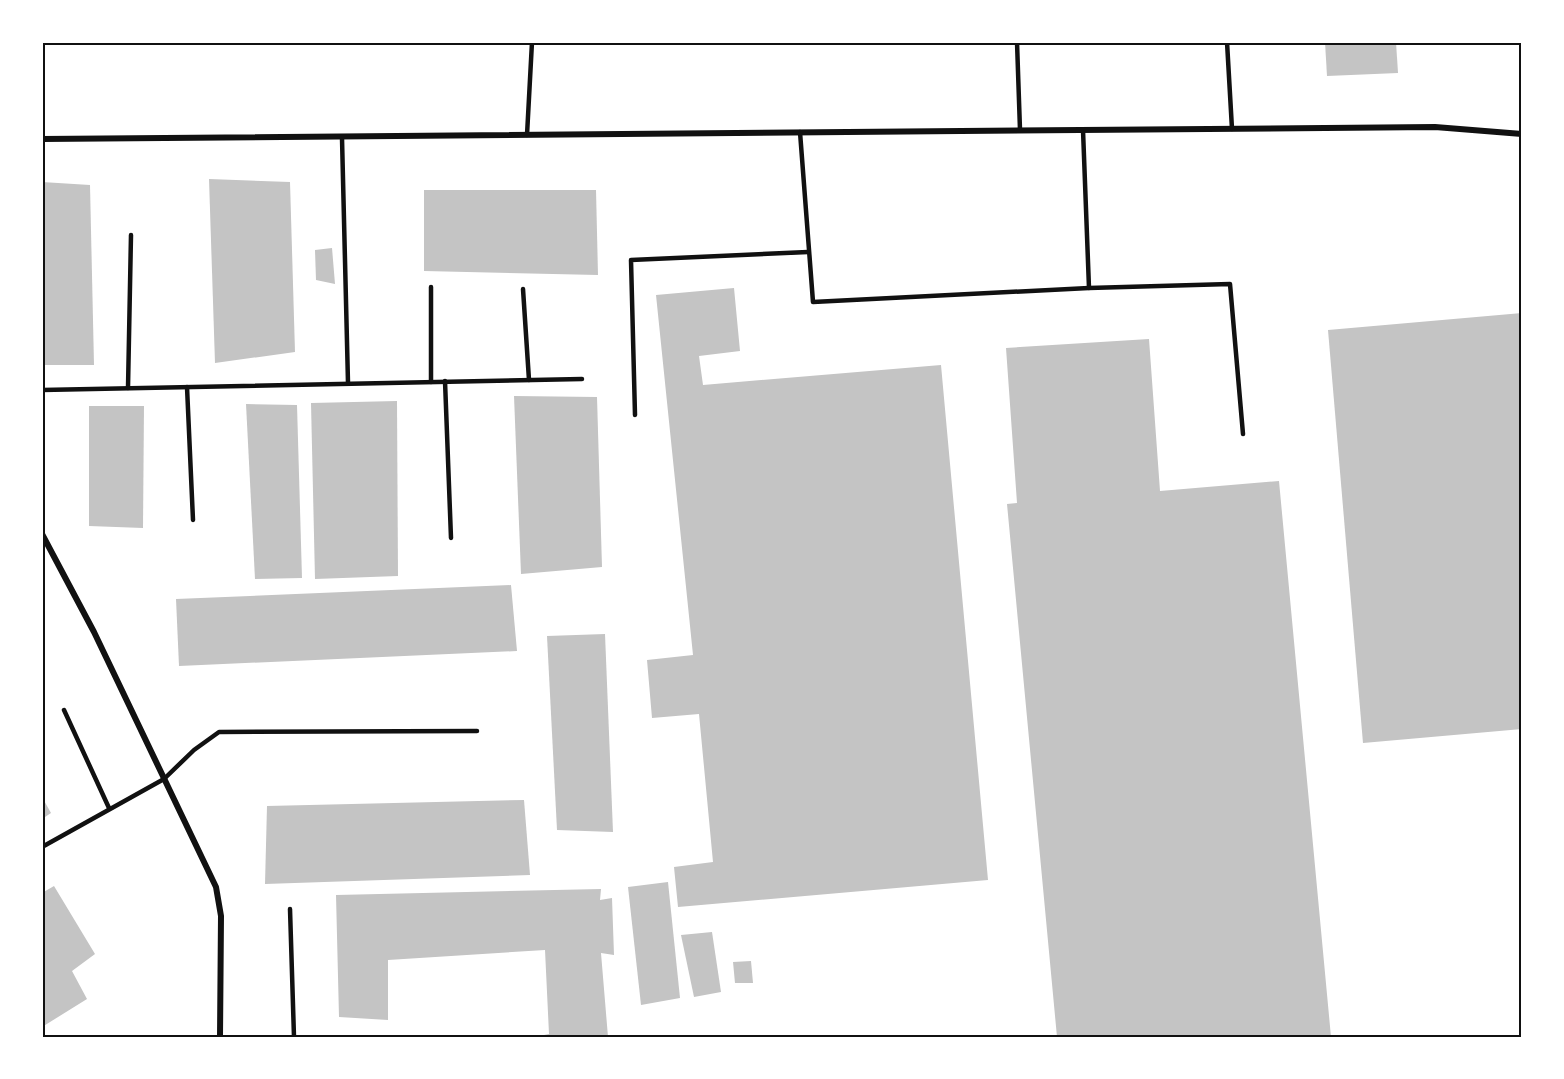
<svg xmlns="http://www.w3.org/2000/svg" width="1564" height="1079" font-family="Roboto,sans-serif">
<rect width="100%" height="100%" fill="#fff"/>
<g fill="#c4c4c4">
<path d="M1325 42H1396L1398 73 1327 76Z"/>
<path d="M209 179 290 182 295 352 215 363Z"/>
<path d="M42 182 90 185 94 365H42Z"/>
<path d="M424 190H596L598 275 424 271Z"/>
<path d="M332 248 335 284 316 280 315 250Z"/>
<path d="M734 288 740 351 699 356 703 385 941 365 988 880 678 907 674 867 713 862 699 714 652 718 647 660 693 655 656 295Z"/>
<path d="M1522 313V729L1363 743 1328 330Z"/>
<path d="M1149 339 1160 491 1279 481 1331 1037H1057L1007 504 1017 503 1006 348Z"/>
<path d="M514 396 597 397 602 567 521 574Z"/>
<path d="M397 401 398 576 315 579 311 403Z"/>
<path d="M246 404 297 405 302 578 255 579Z"/>
<path d="M89 406H144L143 528 89 526Z"/>
<path d="M511 585 517 651 179 666 176 599Z"/>
<path d="M605 634 613 832 557 830 547 636Z"/>
<path d="M42 797 51 813 42 819Z"/>
<path d="M524 800 530 875 265 884 267 806Z"/>
<path d="M668 882 680 998 641 1005 628 887Z"/>
<path d="M54 886 95 954 72 971 87 999 42 1027V893Z"/>
<path d="M601 889 600 900 612 898 614 955 601 953 608 1037H534L549 1034 545 950 388 960V1020L339 1017 336 895Z"/>
<path d="M712 932 721 992 694 997 681 935Z"/>
<path d="M751 961 753 983H735L733 962Z"/>
</g>
<g fill="none" stroke-linecap="round" stroke-linejoin="round">
<g stroke="#111" stroke-width="4.5">
<path d="M1017 42 1020 130"/>
<path d="M1227 42 1232 129"/>
<path d="M1083 130 1089 288 1230 284 1243 434"/>
<path d="M800 132 813 302 1089 288"/>
<path d="M527 135 532 42"/>
<path d="M342 138 348 383"/>
<path d="M431 287V382"/>
<path d="M523 289 529 380"/>
<path d="M445 381 451 538"/>
<path d="M187 387 193 520"/>
<path d="M128 388 131 235"/>
<path d="M42 390 582 379"/>
<path d="M635 415 631 260 808 252"/>
<path d="M64 710 109 808"/>
<path d="M42 847 164 779 194 750 219 732 477 731"/>
<path d="M290 909 294 1037"/>
</g>
<g stroke="#111" stroke-width="6">
<path d="M42 139 1435 127 1522 134"/>
<path d="M42 534 94 632 216 887 221 916 220 1037"/>
</g>
</g>
<rect width="1564" height="1079" fill="none" stroke="#ffffff" stroke-width="87"/>
<rect x="44" y="44" width="1476" height="992" fill="none" stroke="#111" stroke-width="2"/>
</svg>
